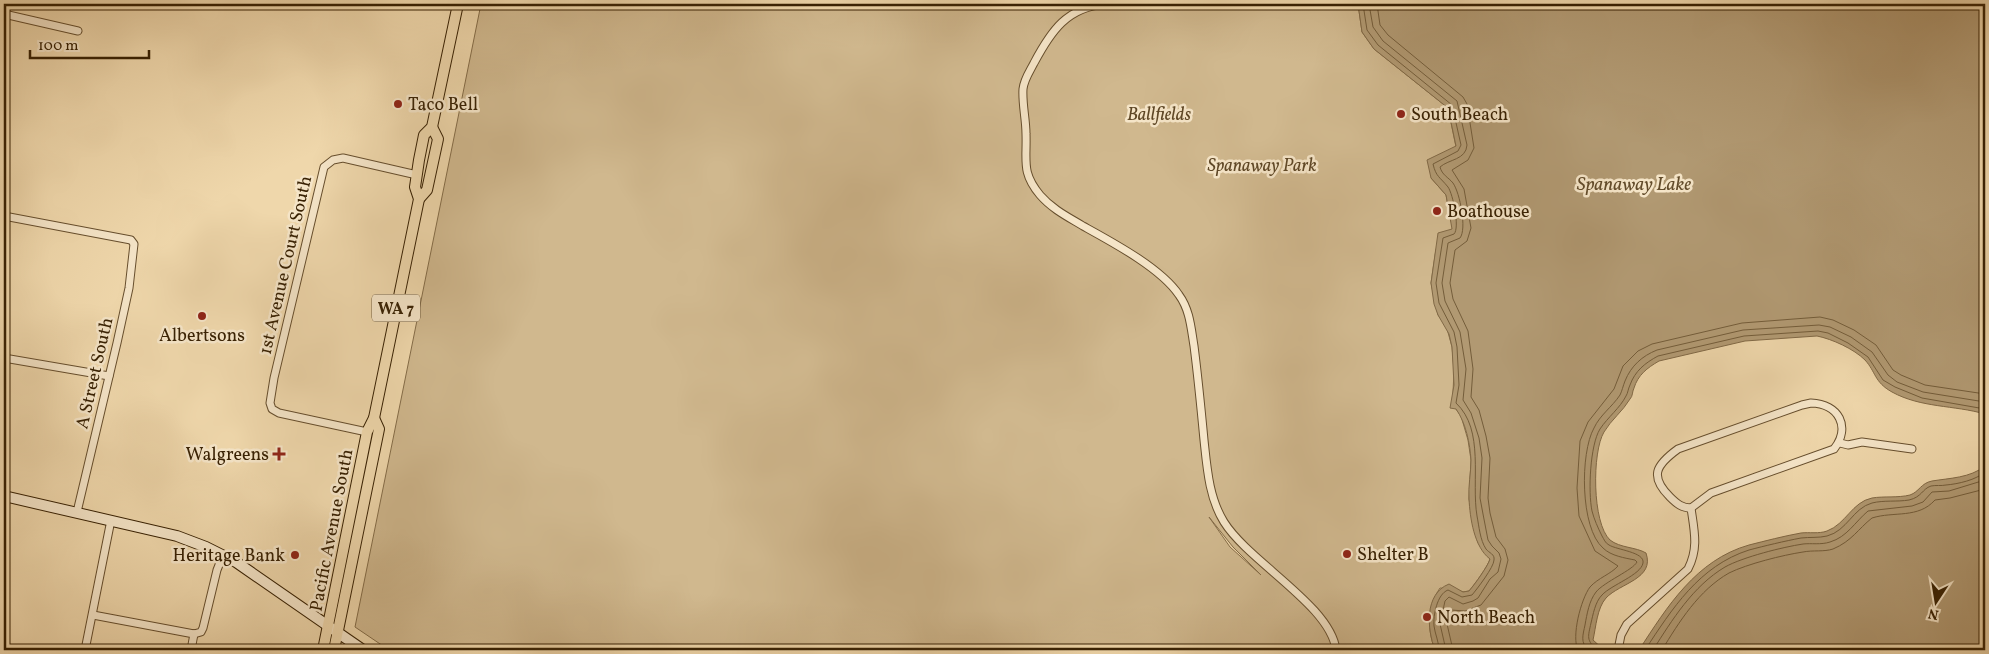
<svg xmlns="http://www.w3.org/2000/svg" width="1989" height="654" font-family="Vollkorn,serif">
<rect width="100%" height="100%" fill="#efd7ab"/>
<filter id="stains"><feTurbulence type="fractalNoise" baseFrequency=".004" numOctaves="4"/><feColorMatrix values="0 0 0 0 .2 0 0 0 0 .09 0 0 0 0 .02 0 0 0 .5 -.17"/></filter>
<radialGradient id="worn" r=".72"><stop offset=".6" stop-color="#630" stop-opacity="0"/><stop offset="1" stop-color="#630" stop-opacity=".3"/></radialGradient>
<path fill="#d0b88e" stroke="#846c48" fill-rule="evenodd" d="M481 4H1358L1362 32 1374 49 1448 108 1456 147 1431 178 1446 195 1453 230 1436 249 1431 283 1438 315 1446 325 1452 347 1454 370 1453 393 1456 409 1461 416 1468 440 1471 460 1469 499 1474 528 1478 543 1490 559C1488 566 1475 584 1469 591L1463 592 1458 590 1440 588C1427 607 1427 629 1435 650H389L355 627ZM1209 517 1233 547 1261 575 1230 547Z"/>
<g fill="#b19972" stroke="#816946">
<path d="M1358 4H1985V414C1954 405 1921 408 1892 392 1874 382 1876 372 1865 360 1854 349 1832 339 1817 336L1745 341 1659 361C1647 368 1638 375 1634 388 1632 392 1633 396 1630 399 1623 411 1611 420 1604 432 1592 452 1592 523 1610 540 1620 548 1636 547 1646 553 1655 579 1620 583 1606 598 1597 608 1596 627 1593 640L1604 650H1435C1427 629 1424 594 1449 584L1463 592 1469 591C1475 584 1488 566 1490 559 1474 547 1470 518 1469 499 1468 486 1471 473 1471 460 1470 444 1466 423 1456 409L1450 408 1454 385 1452 347 1449 334 1438 315 1434 304 1431 283 1438 233 1452 229 1446 195 1431 178 1427 160 1456 146 1448 108 1374 49 1362 32Z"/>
<path d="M1985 466V650H1639C1667 607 1696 560 1749 545 1765 541 1784 536 1801 533 1809 532 1819 534 1827 531 1846 524 1852 502 1872 498 1884 496 1898 498 1910 495 1919 492 1921 483 1932 481 1950 478 1970 478 1985 466Z"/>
</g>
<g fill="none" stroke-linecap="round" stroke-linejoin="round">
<g stroke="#745d3a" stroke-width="1">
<path d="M1363 4 1367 30 1378 45 1452 105 1461 145 1458 151 1433 164C1436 177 1440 177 1448 187 1453 194 1460 228 1454 234L1443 238 1436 283 1439 303 1454 332 1457 347 1459 385 1456 403C1485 430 1471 481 1477 516 1479 526 1480 540 1486 549 1489 553 1495 554 1494 560 1494 567 1477 589 1472 595L1462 597 1448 590C1437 594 1433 616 1434 626 1435 634 1439 642 1439 650"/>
<path d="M1369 4 1373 27 1383 41 1457 101 1467 145C1466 160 1449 159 1440 167 1442 175 1448 177 1453 183 1460 193 1467 229 1460 238L1448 243 1442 283 1445 301 1460 332 1466 369 1463 400 1471 413 1479 438 1482 458 1480 498 1483 514 1488 540 1492 546 1499 553 1501 559 1498 572 1490 579 1478 598 1473 601 1463 604 1449 597 1445 601 1440 624 1446 650"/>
<path d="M1377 4 1380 25 1388 35 1463 97 1467 104 1474 148 1468 160 1452 170 1464 189 1471 228 1467 241 1455 250 1450 283 1453 299 1468 331 1473 369 1471 397 1479 410 1486 436 1490 458 1488 498 1490 513 1496 537 1505 549 1508 560 1504 576 1481 605 1465 611 1451 610 1447 624 1453 650"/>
<path d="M1578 650C1571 637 1581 599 1590 587 1598 578 1611 574 1618 566L1595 551 1579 516 1577 488 1580 441 1588 422 1614 389 1623 366 1638 351 1652 344 1742 323 1820 317 1833 320 1854 330 1876 345 1893 370 1901 375 1925 385 1985 394"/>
<path d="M1588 650C1580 642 1583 635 1585 625 1587 614 1589 601 1596 592 1604 582 1633 570 1637 562L1635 560C1625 558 1611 556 1603 548 1580 528 1580 453 1594 428 1600 415 1612 407 1620 395 1622 391 1623 386 1625 381 1631 366 1642 356 1657 350L1743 330 1819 325 1830 327 1851 337 1872 352 1888 375 1897 382 1923 392 1985 402"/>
<path d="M1597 650C1586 640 1588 637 1591 623 1593 615 1595 602 1602 595 1611 585 1641 575 1643 563 1645 552 1617 550 1609 545 1605 543 1604 539 1602 536 1598 528 1594 519 1592 511 1588 492 1590 445 1600 429 1608 417 1620 408 1626 396 1628 393 1628 389 1630 385 1635 371 1645 363 1658 356L1744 336 1818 331 1828 333 1848 343 1868 357 1883 380 1895 387 1922 398 1985 409"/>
<path d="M1645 650C1672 609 1699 566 1749 550 1764 546 1785 541 1801 538 1809 537 1819 538 1827 536 1847 531 1853 508 1872 503 1884 500 1897 502 1909 500 1922 497 1922 489 1931 486 1936 485 1941 486 1946 485 1958 484 1976 480 1985 472"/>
<path d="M1653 650C1672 620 1693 586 1725 567 1743 557 1783 547 1803 544 1811 543 1821 545 1830 542 1847 537 1855 522 1868 511L1912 506 1923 502 1932 492 1949 491 1985 480"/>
<path d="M1662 650C1679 622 1699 590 1729 573 1747 564 1783 555 1803 552 1813 550 1824 552 1833 549 1852 541 1858 529 1872 518 1894 511 1918 519 1935 500L1950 498 1985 489"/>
</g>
<g stroke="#664e2d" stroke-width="9">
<g id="street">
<path d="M1106 4C1067 7 1051 31 1034 63 1030 71 1024 79 1023 89 1022 104 1026 119 1026 134 1027 161 1021 172 1040 195 1052 209 1068 217 1083 226 1112 242 1161 268 1179 295 1190 310 1191 328 1194 346 1198 377 1201 408 1204 440 1207 468 1209 498 1224 522 1249 562 1331 606 1336 650"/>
<path d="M4 14 78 31"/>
<path d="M4 216 131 240 134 244 129 288 117 343 77 512"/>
<path d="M4 358 109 376"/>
<path d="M1811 403C1839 404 1851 427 1834 449L1711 493 1691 508C1682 508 1677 504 1670 497 1649 476 1656 465 1678 449L1802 405Z"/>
<path d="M367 432 279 413 272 409 270 403 274 378 324 167 333 160 343 158 417 175"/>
<path d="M1840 443 1848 445 1862 442 1912 449"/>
<path d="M93 615 194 634"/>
<path d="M194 634 201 632 203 628 217 570 223 555"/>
<path d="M85 650 111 520"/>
<path d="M191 650 194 634"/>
<path d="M1618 650 1621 635 1627 624 1688 569C1699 548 1694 530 1691 508"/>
</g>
</g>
<g stroke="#382103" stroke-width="12">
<path id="secondary" d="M4 496 177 536 206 547 236 562 363 650"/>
</g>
<g stroke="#382103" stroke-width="12">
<g id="primary">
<path d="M419 199 427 190 438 139 432 127"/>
<path d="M323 650 367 432 374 418 419 199 415 187 419 160 424 135 432 127 458 4"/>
<path d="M334 650 379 429 374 418"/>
</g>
</g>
<use href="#street" stroke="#f5e5c8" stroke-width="7"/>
<use href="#secondary" stroke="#f5e5c8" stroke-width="10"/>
<use href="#primary" stroke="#efd7ab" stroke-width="10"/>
</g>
<g fill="#8f2418" stroke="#f5e5c8" stroke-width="2">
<circle cx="398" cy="104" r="5"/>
<circle cx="1401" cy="114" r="5"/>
<circle cx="1437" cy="211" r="5"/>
<circle cx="202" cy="316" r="5"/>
<path d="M276.5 446.5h5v5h5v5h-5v5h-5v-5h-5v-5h5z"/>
<circle cx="1347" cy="554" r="5"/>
<circle cx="295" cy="555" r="5"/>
<circle cx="1427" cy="617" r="5"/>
</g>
<g text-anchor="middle" stroke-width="5" stroke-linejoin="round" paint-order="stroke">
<rect fill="#f5e5c8" stroke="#715c3e" stroke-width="1" x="372" y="294.5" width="48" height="27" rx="4"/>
<g font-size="16" font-weight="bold" fill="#382103">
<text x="396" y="314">WA 7</text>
</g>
<g font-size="18" fill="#382103" stroke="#f5e5c8" text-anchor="start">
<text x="408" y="110">Taco Bell</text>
<text x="1411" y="120">South Beach</text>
<text x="1447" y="217">Boathouse</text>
<text x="202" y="341" text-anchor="middle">Albertsons</text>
<text x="269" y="460" text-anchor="end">Walgreens</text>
<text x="1357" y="560">Shelter B</text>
<text x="285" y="561" text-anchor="end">Heritage Bank</text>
<text x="1437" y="623">North Beach</text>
</g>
<g font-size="18" font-style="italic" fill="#5e4726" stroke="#f5e5c8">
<text x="1159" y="120">Ballfields</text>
<text x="1262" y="171">Spanaway Park</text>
</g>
<g font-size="18" fill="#382103" stroke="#f5e5c8">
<text transform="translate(285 265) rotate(-77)" y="6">1st Avenue Court South</text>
<text transform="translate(94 373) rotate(-77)" y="6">A Street South</text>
<text transform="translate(331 530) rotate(-79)" y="6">Pacific Avenue South</text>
</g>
<g font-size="19" font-style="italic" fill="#624b2a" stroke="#f5e5c8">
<text x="1634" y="190">Spanaway Lake</text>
</g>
</g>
<rect width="1989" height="654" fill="none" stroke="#efd7ab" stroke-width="20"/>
<rect x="5" y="5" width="1979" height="644" fill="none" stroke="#382103" stroke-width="2.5"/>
<rect x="10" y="10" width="1969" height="634" fill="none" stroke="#382103"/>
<g transform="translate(1936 602) rotate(192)" stroke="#f5e5c8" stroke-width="4" paint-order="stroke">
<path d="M0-4L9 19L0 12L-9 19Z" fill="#382103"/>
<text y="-8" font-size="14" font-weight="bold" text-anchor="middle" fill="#382103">N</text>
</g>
<path d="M30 50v8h119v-8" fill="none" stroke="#382103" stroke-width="2.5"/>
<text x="38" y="50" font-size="15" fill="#382103" stroke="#f5e5c8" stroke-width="4" paint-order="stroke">100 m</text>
<rect width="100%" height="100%" filter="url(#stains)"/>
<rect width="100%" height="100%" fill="url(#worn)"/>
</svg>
